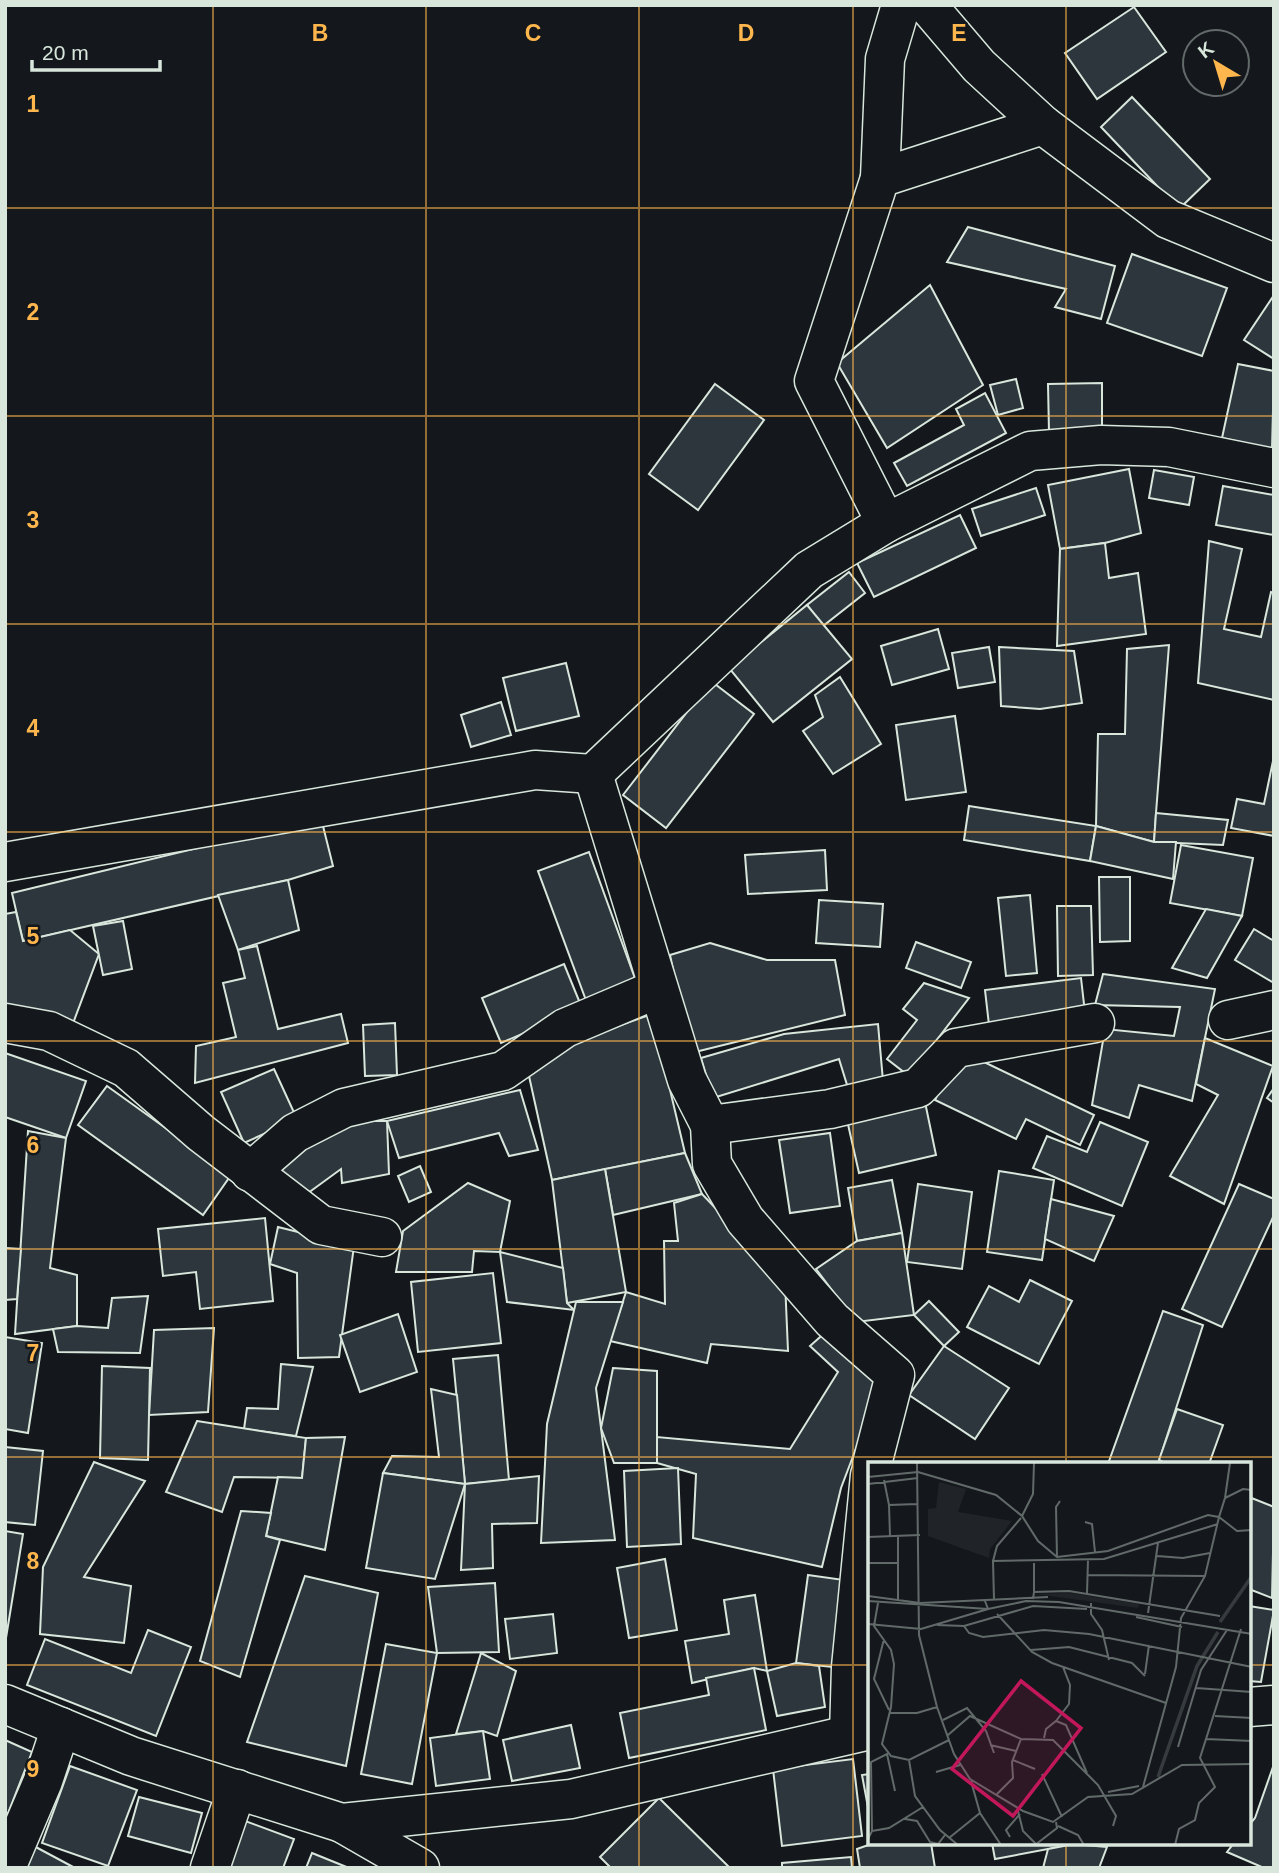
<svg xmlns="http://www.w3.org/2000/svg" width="1279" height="1873" font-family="Helvetica,sans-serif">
<rect width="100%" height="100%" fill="#14181c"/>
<g fill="#2c363c" stroke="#d8e6dc" stroke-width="2">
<path d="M1134 7 1166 52 1097 99 1065 53Z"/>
<path d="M1132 97 1210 179 1179 209 1101 127Z"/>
<path d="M968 227 1115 266 1101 319 1055 307 1066 289 947 262Z"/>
<path d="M1132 254 1227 288 1202 356 1107 323Z"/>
<path d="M930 285 983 385 887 448 837 363Z"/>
<path d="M1274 295V359L1244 340Z"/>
<path d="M1238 364 1274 371 1272 449 1222 438Z"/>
<path d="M1016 379 1023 408 998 415 990 385Z"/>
<path d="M1102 383V431L1049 432 1048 384Z"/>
<path d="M715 384 764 420 698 510 649 474Z"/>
<path d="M985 393 1006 433 907 486 894 463 964 425 956 409Z"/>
<path d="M1129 469 1141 533 1105 543 1060 549 1048 485Z"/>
<path d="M1154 470 1194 477 1189 505 1149 498Z"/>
<path d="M1223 486 1274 495V535L1216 525Z"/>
<path d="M1036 488 1045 515 981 536 972 509Z"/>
<path d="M960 515 976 548 874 597 857 563Z"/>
<path d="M1209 541 1242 549 1224 629 1261 637 1271 592 1274 593V700L1198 683Z"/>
<path d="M1105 543 1109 578 1138 573 1146 634 1057 646 1060 549Z"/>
<path d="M849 572 865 593 823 626 807 605Z"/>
<path d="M807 605 852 659 773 722 729 668Z"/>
<path d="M938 629 949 669 892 685 881 646Z"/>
<path d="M1169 645 1156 813 1154 842 1096 826 1098 734H1125L1127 649Z"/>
<path d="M989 647 995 682 958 688 952 653Z"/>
<path d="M999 647 1074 651 1082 703 1040 709 1001 706Z"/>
<path d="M566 663 579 716 516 731 503 678Z"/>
<path d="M840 677 881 744 833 774 803 731 823 717 815 695Z"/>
<path d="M711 681 754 714 666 828 623 795Z"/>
<path d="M501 702 511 735 471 747 461 715Z"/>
<path d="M955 716 966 792 906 800 896 725Z"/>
<path d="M1273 761 1274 836 1231 828 1237 799 1264 804Z"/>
<path d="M969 806 1096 826 1090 861 964 840Z"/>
<path d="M1156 813 1228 820 1223 845 1154 842Z"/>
<path d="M321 818 333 866 288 880 23 941 12 893Z"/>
<path d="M1096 826 1154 842H1176L1173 879 1090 861Z"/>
<path d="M1181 845 1253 858 1242 916 1170 903Z"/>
<path d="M825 850 827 890 748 894 745 855Z"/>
<path d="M589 852 637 984 587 1003 538 871Z"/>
<path d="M1099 877H1130V941L1100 942Z"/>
<path d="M288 880 299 930 238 950 218 895Z"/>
<path d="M1030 895 1037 973 1006 976 998 898Z"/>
<path d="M819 900 883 904 880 947 816 943Z"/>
<path d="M1057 906H1091L1093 975 1058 976Z"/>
<path d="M1206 909 1242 916 1207 978 1172 968Z"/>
<path d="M16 912 23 941 70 930 99 954 72 1026 5 1005V914Z"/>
<path d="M123 921 132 969 103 975 93 926Z"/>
<path d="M1254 929 1274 941V983L1235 960Z"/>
<path d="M916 942 971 962 961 988 906 968Z"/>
<path d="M710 943 767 960H835L845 1015 691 1053 670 955Z"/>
<path d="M257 946 278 1029 341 1014 348 1043 195 1083 196 1046 236 1037 223 983 245 978 238 950Z"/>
<path d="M564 964 582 1008 501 1043 482 998Z"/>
<path d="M1103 974 1215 989 1192 1101 1139 1085 1129 1118 1092 1105 1105 1029 1174 1036 1180 1007 1095 1005Z"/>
<path d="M1081 978 1085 1013 989 1025 985 990Z"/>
<path d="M924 983 969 998 909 1076 887 1059 917 1020 903 1009Z"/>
<path d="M652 1014 685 1153 552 1180 529 1076 565 1045Z"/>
<path d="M395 1023 397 1075 365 1076 363 1025Z"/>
<path d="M878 1024 883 1081 848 1088 839 1059 713 1098 701 1058 784 1034Z"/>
<path d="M1205 1038 1273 1066 1224 1204 1170 1176 1218 1095 1196 1084Z"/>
<path d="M959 1050 1094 1115 1080 1145 1026 1119 1016 1139 935 1100Z"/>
<path d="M5 1053 86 1081 66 1138 5 1117Z"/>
<path d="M274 1069 297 1119 244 1143 221 1092Z"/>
<path d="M107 1086 231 1175 203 1215 78 1125Z"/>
<path d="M1274 1088V1103L1267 1098Z"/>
<path d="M520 1090 538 1150 509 1156 499 1133 399 1158 387 1121Z"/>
<path d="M925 1102 936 1155 859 1173 847 1120Z"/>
<path d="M348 1121H387L389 1174 342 1183 341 1169 304 1196 277 1168Z"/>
<path d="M1100 1122 1148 1142 1122 1206 1033 1168 1047 1136 1087 1152Z"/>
<path d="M28 1131 66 1138 50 1268 77 1275V1326L15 1334Z"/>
<path d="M830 1133 840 1206 790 1213 779 1140Z"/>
<path d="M685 1153 702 1194 613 1215 605 1169Z"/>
<path d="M420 1166 431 1192 409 1202 398 1176Z"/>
<path d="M605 1169 626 1292 567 1303 552 1180Z"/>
<path d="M999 1171 1054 1180 1042 1260 987 1252Z"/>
<path d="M892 1180 902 1233 857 1241 848 1188Z"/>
<path d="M468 1183 510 1201 500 1252 474 1251 472 1272H396L403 1231Z"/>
<path d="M918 1184 972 1192 962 1269 907 1262Z"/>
<path d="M1239 1184 1274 1199V1215L1222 1327 1182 1309Z"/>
<path d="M702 1194 785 1281 788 1351 711 1344 707 1363 610 1341 626 1292 665 1304 664 1241H678L674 1203Z"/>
<path d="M1051 1199 1114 1216 1094 1261 1045 1239Z"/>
<path d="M265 1218 273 1301 200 1309 196 1272 163 1276 158 1229Z"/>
<path d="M278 1227 354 1246 339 1357 298 1358 297 1273 270 1264Z"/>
<path d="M902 1233 914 1315 856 1322 816 1269 857 1241Z"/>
<path d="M5 1248 21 1249 17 1299 5 1300Z"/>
<path d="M500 1252 563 1268 567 1303 574 1310 507 1302Z"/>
<path d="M493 1273 501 1343 418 1352 411 1282Z"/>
<path d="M1030 1280 1072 1301 1039 1364 967 1327 989 1286 1019 1302Z"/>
<path d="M148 1296 140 1353 58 1352 53 1329 77 1326 108 1328 112 1298Z"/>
<path d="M929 1301 959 1332 944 1346 914 1315Z"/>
<path d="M576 1302H623L596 1388 615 1540 541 1543 547 1424Z"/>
<path d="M1163 1311 1203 1325 1158 1464H1108Z"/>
<path d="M398 1314 417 1372 360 1392 340 1335Z"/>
<path d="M214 1328 208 1412 149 1415 154 1330Z"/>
<path d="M828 1330 879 1388 841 1488 822 1567 693 1538 696 1474 657 1463V1437L790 1449 838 1372 810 1346Z"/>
<path d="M5 1337 42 1343 28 1433 5 1429Z"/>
<path d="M944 1346 1009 1388 975 1439 909 1395Z"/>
<path d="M498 1355 509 1480 465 1484 453 1359Z"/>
<path d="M281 1364 313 1367 296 1436 244 1429 247 1408 278 1409Z"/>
<path d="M102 1366 150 1368 148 1460 100 1458Z"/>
<path d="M613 1368 657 1371V1463H614L601 1428Z"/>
<path d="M431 1389 457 1395 465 1484 383 1473 392 1456 439 1457Z"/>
<path d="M1177 1409 1223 1425 1209 1464H1167L1159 1460Z"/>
<path d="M197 1421 306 1438 302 1478 234 1477 222 1512 166 1492Z"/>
<path d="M345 1437 325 1550 266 1536 278 1477 302 1478 306 1438Z"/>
<path d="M5 1447 43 1451 35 1525 5 1522Z"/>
<path d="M94 1462 145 1481 84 1577 131 1586 124 1643 40 1634 43 1567Z"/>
<path d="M678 1468 681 1544 627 1547 624 1471Z"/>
<path d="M383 1473 465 1484 435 1579 366 1568Z"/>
<path d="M539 1476 537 1523 492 1524 493 1568 461 1570 465 1484Z"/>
<path d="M1249 1497 1274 1507 1272 1598 1249 1589Z"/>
<path d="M241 1511 271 1513 266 1536 280 1540 240 1677 200 1661Z"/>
<path d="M5 1531 23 1534 5 1644Z"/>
<path d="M665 1559 677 1630 629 1638 617 1568Z"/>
<path d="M808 1575 844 1580 832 1667 796 1663Z"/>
<path d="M305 1576 378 1593 346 1766 247 1742Z"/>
<path d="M495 1583 499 1652 437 1653 428 1587Z"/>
<path d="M755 1595 767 1671 754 1668 692 1683 685 1641 729 1634 724 1600Z"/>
<path d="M1249 1606 1274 1610 1261 1682 1249 1681Z"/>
<path d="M553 1614 557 1653 510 1659 505 1619Z"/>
<path d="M148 1630 191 1647 156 1736 27 1685 45 1639 131 1673Z"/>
<path d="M386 1644 437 1653 412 1784 361 1774Z"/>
<path d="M481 1653 516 1671 497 1736 483 1731 456 1734Z"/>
<path d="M796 1663 819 1666 825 1707 777 1716 767 1671Z"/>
<path d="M754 1668 766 1730 629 1758 620 1713 709 1695 706 1678Z"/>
<path d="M571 1725 580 1768 512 1781 503 1740Z"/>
<path d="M483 1731 490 1779 436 1786 430 1738Z"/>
<path d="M5 1740 32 1752 5 1821Z"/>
<path d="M853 1759 862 1836 782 1846 773 1769Z"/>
<path d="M1274 1764V1868H1264L1227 1852 1234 1843H1249V1825L1255 1818Z"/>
<path d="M70 1766 137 1790 108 1866 42 1843Z"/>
<path d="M870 1774V1818L862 1775Z"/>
<path d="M139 1797 202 1813 191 1853 128 1836Z"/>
<path d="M659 1798 730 1868H611L600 1857Z"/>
<path d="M237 1818 294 1839 283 1868H218Z"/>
<path d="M874 1843H931L935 1868H860L857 1849Z"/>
<path d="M992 1843H1063L1064 1846 995 1859Z"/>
<path d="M1063 1843 1107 1847 1099 1868H1043L1048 1849 1064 1846Z"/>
<path d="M32 1845 75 1868H20Z"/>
<path d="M312 1853 349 1868H306Z"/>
<path d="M851 1857 852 1868H782V1863Z"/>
</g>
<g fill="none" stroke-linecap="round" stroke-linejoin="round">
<g stroke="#d8e6dc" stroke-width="41">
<g id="minor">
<path d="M927 5 979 66 1043 125"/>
<path d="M880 178 885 59 901 5"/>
<path d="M886 523 814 381 880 178 1043 125 1168 219 1274 263"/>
<path d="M593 774 687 1080 710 1125 712 1164 745 1220 832 1320 895 1375 872 1464"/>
<path d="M5 862 535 770 593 774 809 570 886 523 1030 451 1101 445 1169 447 1274 468"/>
<path d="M1228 1020 1274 1010"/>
<path d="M5 1023 49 1031 126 1068 201 1133 321 1225 382 1237"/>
<path d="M710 1125 830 1109 918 1088 956 1048 1095 1023"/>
<path d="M250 1172 295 1133 344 1108 503 1071 565 1028 657 989"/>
<path d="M849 1734 851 1667 870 1475"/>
<path d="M342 1823 420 1868"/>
<path d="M6 1868 43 1781 61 1727"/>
<path d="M210 1868 237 1789"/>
</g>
</g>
<g stroke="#d8e6dc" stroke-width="41">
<g id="tertiary">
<path d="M5 1704 131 1756 342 1823 571 1799 870 1730"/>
<path d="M1249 1707 1274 1705"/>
</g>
</g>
<use href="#minor" stroke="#14181c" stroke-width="38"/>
<use href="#tertiary" stroke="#14181c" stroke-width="38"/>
</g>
<path fill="none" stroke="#ffb74d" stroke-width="2" stroke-opacity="0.55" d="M213 5V1868M426 5V1868M639 5V1868M853 5V1868M1066 5V1464M5 208H1274M5 416H1274M5 624H1274M5 832H1274M5 1041H1274M5 1249H1274M5 1457H1274M5 1665H870M1249 1665H1274M1066 1843V1868"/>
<g transform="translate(868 1462)">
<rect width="383" height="383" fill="#14181c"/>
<path d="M71 20 98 27 90 50 144 59 122 87 121 96 60 74V47L68 46ZM201 131 271 142 270 146 168 132Z" fill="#202428"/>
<path fill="none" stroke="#363b3e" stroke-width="3.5" d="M352 160 384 114M290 315 329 204 350 170"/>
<path fill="none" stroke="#626a69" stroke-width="2" d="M49 1 51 173 69 245 86 292 102 317 155 349 185 360 220 335 264 332 314 303 384 302M0 15 50 10 128 33 154 54 170 79 189 95 240 89 340 53 351 55 357 36 375 27 384 28M16 18 21 43M0 22 50 16M357 36 362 1M154 54 165 32 166 1M217 60 224 62 227 90M22 74 21 43 50 42M30 74V139M0 75 52 73M289 94 315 96 342 91M189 95 188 45 192 39M125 99 129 84 153 56M0 101H29M220 113 337 114M166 130V101M219 131 220 98M0 134 52 141 180 135M126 137 125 99 236 97 350 62M165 137 166 130 201 129 352 154M0 139 120 147 158 139 191 140 384 172M10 141 6 164 23 188 26 202 23 245 14 282 23 294 41 298 81 278M223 141V152L234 168 241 198M280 151 290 81M129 152 164 190 184 201 298 241M268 155 314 165M0 162 53 167 120 147 117 139M69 163 96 164 165 144 219 147M96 164 101 171 115 175 176 168 221 172 384 205M16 177 6 217 21 248M163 188 201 185 264 201 277 214M277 212 281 183M328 226 384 230M21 251H49L69 245M347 254 384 256M75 258 99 246 118 269 126 291M188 259 201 242 202 223 195 205M80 273 102 254 153 277 185 278 230 323 248 354 245 364M176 276 178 267 188 259 198 263 219 311M338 277 384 279M122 283 148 289M310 285 333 208 359 168M41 298 47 334 72 368 90 383M145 298 167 307M68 310 92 303M174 312 194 355M103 319 112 351 133 383M275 325 308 205 313 156 337 114 351 55 369 69 384 68M240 330 271 324M129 332 145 316 144 300 153 277M149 345 155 369 168 382M37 357 49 359 62 380 70 382 77 373M190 364 210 373 216 383M4 369 21 366 55 345M142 375 138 368 152 352M81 376 112 351M0 377 4 369 3 300 19 292 27 329M167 383 189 366 188 360M307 383 311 367 327 358 331 341 347 325 332 296 373 167"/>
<path fill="#c2185b" fill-opacity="0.15" stroke="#c2185b" stroke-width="3.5" d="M153 219 213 266 145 354 84 307Z"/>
<rect width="383" height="383" fill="none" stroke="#d8e6dc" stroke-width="3.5"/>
</g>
<g font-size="23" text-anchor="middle" font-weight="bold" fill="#ffb74d" stroke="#14181c" stroke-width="5" stroke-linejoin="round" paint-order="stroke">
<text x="320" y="41">B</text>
<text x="533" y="41">C</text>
<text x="746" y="41">D</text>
<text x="959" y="41">E</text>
<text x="33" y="112">1</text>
<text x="33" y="320">2</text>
<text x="33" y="528">3</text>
<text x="33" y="736">4</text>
<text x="33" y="944">5</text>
<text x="33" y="1153">6</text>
<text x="33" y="1361">7</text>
<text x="33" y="1569">8</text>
<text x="33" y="1777">9</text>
</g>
<rect width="1279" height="1873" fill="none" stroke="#d8e6dc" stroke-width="14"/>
<g transform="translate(1216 63) rotate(322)"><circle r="33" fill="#14181c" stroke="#626a69" stroke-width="2"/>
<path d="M0-5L12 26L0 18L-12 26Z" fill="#ffb74d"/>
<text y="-10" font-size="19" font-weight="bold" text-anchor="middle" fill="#d8e6dc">K</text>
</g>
<path d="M32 60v10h128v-10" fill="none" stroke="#d8e6dc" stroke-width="3.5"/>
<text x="42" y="60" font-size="21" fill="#d8e6dc" stroke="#14181c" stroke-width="5" paint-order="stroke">20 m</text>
</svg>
